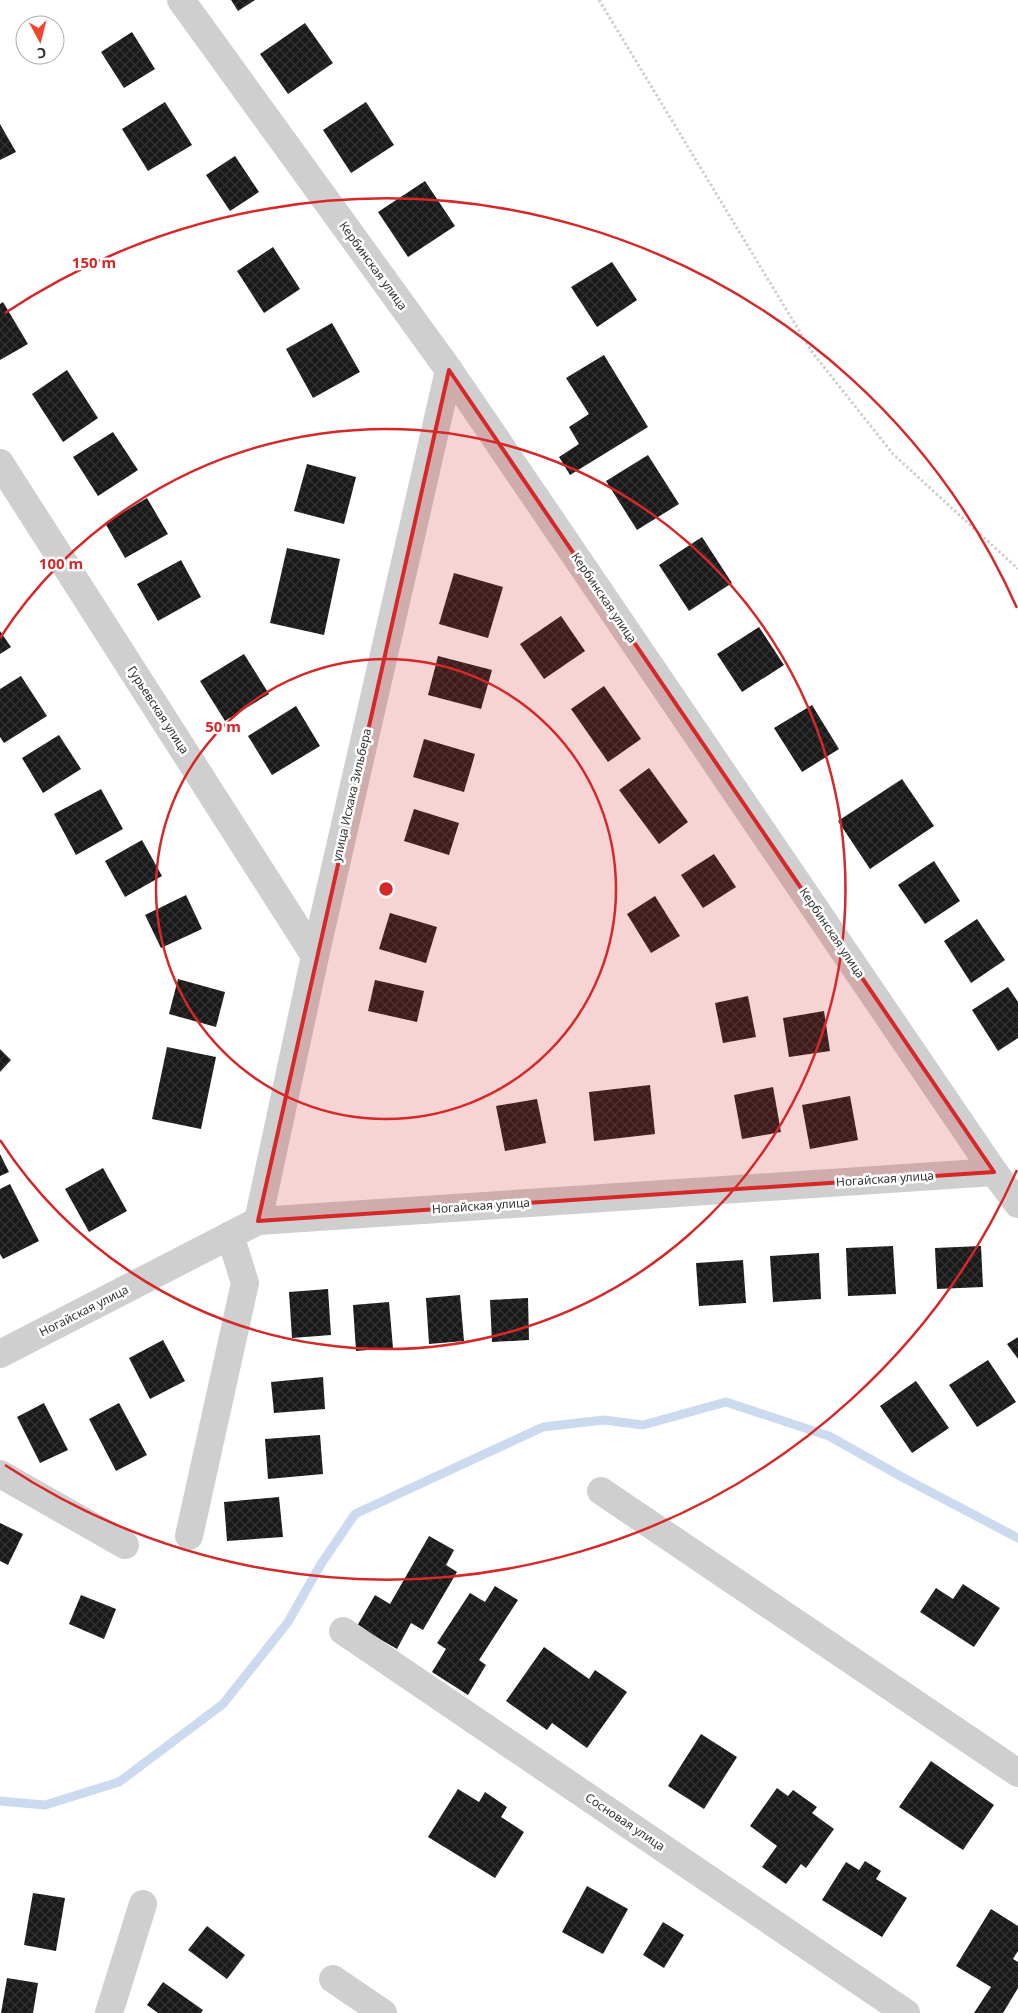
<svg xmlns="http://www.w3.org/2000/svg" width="1018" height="2013" font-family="'Noto Sans',sans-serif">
<defs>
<pattern id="building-cross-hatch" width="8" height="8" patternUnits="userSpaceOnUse" patternTransform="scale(1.25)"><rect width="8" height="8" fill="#191919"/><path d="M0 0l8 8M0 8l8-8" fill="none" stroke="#323232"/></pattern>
</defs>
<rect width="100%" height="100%" fill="#fff"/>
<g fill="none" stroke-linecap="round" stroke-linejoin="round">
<path stroke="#ccdaef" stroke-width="9" d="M0 1801 45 1805 119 1782 223 1704 288 1622 321 1564 355 1514 543 1427 604 1420 643 1425 726 1402 829 1436 902 1477 1018 1538"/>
</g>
<g fill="url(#building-cross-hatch)">
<path d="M231 0H255L238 11Z"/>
<path d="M305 23 333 63 288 94 260 54Z"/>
<path d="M132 32 155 69 124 88 101 52Z"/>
<path d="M165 102 192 145 148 171 122 129Z"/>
<path d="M366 102 394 145 351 173 323 130Z"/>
<path d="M0 124 16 152 0 160Z"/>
<path d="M235 156 259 192 230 211 206 175Z"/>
<path d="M425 181 455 226 408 257 378 212Z"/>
<path d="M273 247 300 289 264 313 237 271Z"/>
<path d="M612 262 637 300 597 327 571 287Z"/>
<path d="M3 302 28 344 0 360V304Z"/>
<path d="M332 323 360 372 313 398 286 349Z"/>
<path d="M604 355 648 427 570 475 559 457 579 444 569 427 589 414 566 378Z"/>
<path d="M67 370 98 418 63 442 32 394Z"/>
<path d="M113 432 138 470 98 496 73 457Z"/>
<path d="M648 455 679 504 637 530 606 481Z"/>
<path d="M307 464 356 477 344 524 294 511Z"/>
<path d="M147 498 168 534 125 558 105 523Z"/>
<path d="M702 537 732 583 689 611 659 565Z"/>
<path d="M287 548 340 559 324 635 270 623Z"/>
<path d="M181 560 201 597 158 621 137 584Z"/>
<path d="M454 573 503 587 488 638 439 624Z"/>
<path d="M561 616 585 651 544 679 520 644Z"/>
<path d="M759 627 784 665 742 692 717 654Z"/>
<path d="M0 631 11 647 0 654Z"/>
<path d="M244 654 269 694 225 721 200 681Z"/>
<path d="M438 656 492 670 481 709 428 695Z"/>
<path d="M21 676 47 716 4 743 0 737V689Z"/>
<path d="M604 686 641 739 608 762 571 709Z"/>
<path d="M812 705 839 749 802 772 774 728Z"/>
<path d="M296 706 320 746 272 775 248 736Z"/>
<path d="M59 735 81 769 43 793 22 758Z"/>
<path d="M424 739 475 754 464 792 413 777Z"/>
<path d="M649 768 688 822 659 844 619 790Z"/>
<path d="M902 779 934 826 870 869 838 821Z"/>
<path d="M101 789 123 829 76 855 54 814Z"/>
<path d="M414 809 459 823 449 855 404 841Z"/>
<path d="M142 840 162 876 125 897 105 861Z"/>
<path d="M714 854 736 887 703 908 681 875Z"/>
<path d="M934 861 960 901 925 924 898 885Z"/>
<path d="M186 895 202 929 161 948 145 915Z"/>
<path d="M655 896 680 936 651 953 627 914Z"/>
<path d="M390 913 437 927 426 963 379 949Z"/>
<path d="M977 919 1005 960 971 983 944 941Z"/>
<path d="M178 979 225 992 216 1027 169 1014Z"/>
<path d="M375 980 424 991 417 1022 368 1011Z"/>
<path d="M1008 987 1018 1002V1038L998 1051 972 1010Z"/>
<path d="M748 996 756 1037 723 1043 715 1003Z"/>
<path d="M824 1011 830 1051 789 1057 783 1018Z"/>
<path d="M167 1047 216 1057 201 1129 152 1119Z"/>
<path d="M0 1049 11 1060 0 1072Z"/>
<path d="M650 1085 655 1134 594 1141 589 1092Z"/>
<path d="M773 1087 781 1132 742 1139 734 1095Z"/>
<path d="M850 1096 858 1140 810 1149 802 1105Z"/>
<path d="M537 1099 546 1143 505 1151 496 1106Z"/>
<path d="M0 1154 9 1172 0 1176Z"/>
<path d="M103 1168 127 1211 89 1232 65 1189Z"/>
<path d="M10 1184 39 1241 3 1259 0 1254V1189Z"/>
<path d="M893 1246 896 1294 848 1296 846 1248Z"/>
<path d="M981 1246 983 1287 937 1289 935 1248Z"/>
<path d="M819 1253 821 1299 773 1302 770 1256Z"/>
<path d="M743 1260 746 1303 699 1306 696 1263Z"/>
<path d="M328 1289 331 1335 292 1338 289 1292Z"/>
<path d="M460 1295 464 1341 429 1344 426 1298Z"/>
<path d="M528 1298 529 1340 492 1342 490 1300Z"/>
<path d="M389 1302 393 1348 356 1351 353 1305Z"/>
<path d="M1018 1337V1359L1007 1344Z"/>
<path d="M163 1340 185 1381 150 1399 129 1358Z"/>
<path d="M988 1360 1016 1402 977 1427 949 1385Z"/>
<path d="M323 1377 325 1409 274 1413 271 1382Z"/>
<path d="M916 1381 949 1428 912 1453 880 1406Z"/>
<path d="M44 1403 68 1450 40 1463 17 1417Z"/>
<path d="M119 1403 147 1455 116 1471 89 1419Z"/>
<path d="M320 1435 323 1474 268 1479 265 1439Z"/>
<path d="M279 1497 283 1537 227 1541 224 1502Z"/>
<path d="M0 1523 23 1534 8 1565 0 1561Z"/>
<path d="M429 1536 454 1550 446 1565 457 1572 423 1630 411 1623 397 1649 357 1626 375 1595 390 1604Z"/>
<path d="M963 1584 1000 1608 974 1647 920 1612 936 1588 953 1599Z"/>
<path d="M495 1586 518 1600 479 1660 486 1665 468 1695 432 1672 446 1649 437 1643 470 1593 485 1602Z"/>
<path d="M81 1595 116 1609 104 1639 69 1624Z"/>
<path d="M544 1647 589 1679 595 1670 627 1692 587 1748 552 1723 547 1730 506 1701Z"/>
<path d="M701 1734 737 1757 704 1809 668 1786Z"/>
<path d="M931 1761 994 1805 963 1850 899 1807Z"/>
<path d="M777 1788 788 1796 793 1790 817 1807 812 1813 834 1829 806 1868 801 1864 786 1884 762 1867 777 1846 750 1826Z"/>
<path d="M458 1789 479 1802 485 1792 507 1807 501 1817 524 1832 495 1878 428 1837Z"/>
<path d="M865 1861 881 1871 876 1879 907 1898 882 1937 822 1900 846 1862 859 1870Z"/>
<path d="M587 1886 628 1909 603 1954 562 1932Z"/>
<path d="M33 1893 65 1898 56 1951 24 1945Z"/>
<path d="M991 1909 1018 1926V1951L1013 1959 1018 1962V1988L1003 2013H974L991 1987 956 1966Z"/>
<path d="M663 1922 684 1935 664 1968 643 1955Z"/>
<path d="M207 1926 245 1955 227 1979 188 1950Z"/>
<path d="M7 1978 38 1983 33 2013H1Z"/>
<path d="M163 1982 203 2010 201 2013H158L147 2005Z"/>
</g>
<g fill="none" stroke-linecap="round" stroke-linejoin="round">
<path stroke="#cfcfcf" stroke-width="3" stroke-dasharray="2.5 2.5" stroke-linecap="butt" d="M599 0 812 352 893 454 1018 569"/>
<g stroke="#cfcfcf" stroke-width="28">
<path d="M181 0 449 370 994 1172 1018 1204"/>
<path d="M0 463 315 956"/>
<path d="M258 1221 315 956 449 370"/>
<path d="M0 1354 258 1221 994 1172"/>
<path d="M0 1474 125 1545"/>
<path d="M601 1491 1018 1773"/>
<path d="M189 1536 245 1283 230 1235"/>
<path d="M343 1631 906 2013"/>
<path d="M333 1979 383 2013"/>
<path d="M109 2013 143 1904"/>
</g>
</g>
<path fill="#d62828" fill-opacity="0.2" stroke="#d62828" stroke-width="4" stroke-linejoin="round" d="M449 370 994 1172 258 1221Z"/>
<g fill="none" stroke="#d62828" stroke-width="2.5">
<circle cx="386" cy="889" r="230"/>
<path d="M0 638A460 460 0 1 1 0 1140"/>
<path d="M1017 1170A691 691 0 0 1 5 1465M5 313A691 691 0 0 1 1017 608"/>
</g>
<g text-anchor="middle" stroke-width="5" stroke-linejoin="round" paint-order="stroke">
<g font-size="12" fill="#323232" stroke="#fff">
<text transform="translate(373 266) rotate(54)" y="4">Кербинская улица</text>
<text transform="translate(604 598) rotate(56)" y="4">Кербинская улица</text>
<text transform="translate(158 710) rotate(57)" y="4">Гурьевская улица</text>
<text transform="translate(352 795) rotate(-77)" y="4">улица Исхака Зильбера</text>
<text transform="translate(832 933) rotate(56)" y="4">Кербинская улица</text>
<text transform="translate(885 1179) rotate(-4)" y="4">Ногайская улица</text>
<text transform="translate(481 1206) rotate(-4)" y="4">Ногайская улица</text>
<text transform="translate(84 1311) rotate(-27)" y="4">Ногайская улица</text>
<text transform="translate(625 1822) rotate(34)" y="4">Сосновая улица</text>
</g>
</g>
<circle cx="386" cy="889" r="8" fill="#d62828" stroke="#fff" stroke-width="2.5"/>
<g font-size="15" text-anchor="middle" font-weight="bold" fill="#d62828" stroke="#fff" stroke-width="5" stroke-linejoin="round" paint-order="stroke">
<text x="94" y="268">150 m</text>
<text x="61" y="569">100 m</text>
<text x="223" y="732">50 m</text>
</g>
<g transform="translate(40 40) rotate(173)"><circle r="24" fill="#ffffff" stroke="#adadad"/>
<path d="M0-4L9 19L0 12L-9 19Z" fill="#f1452c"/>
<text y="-8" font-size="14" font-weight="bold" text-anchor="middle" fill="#323232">С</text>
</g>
</svg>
